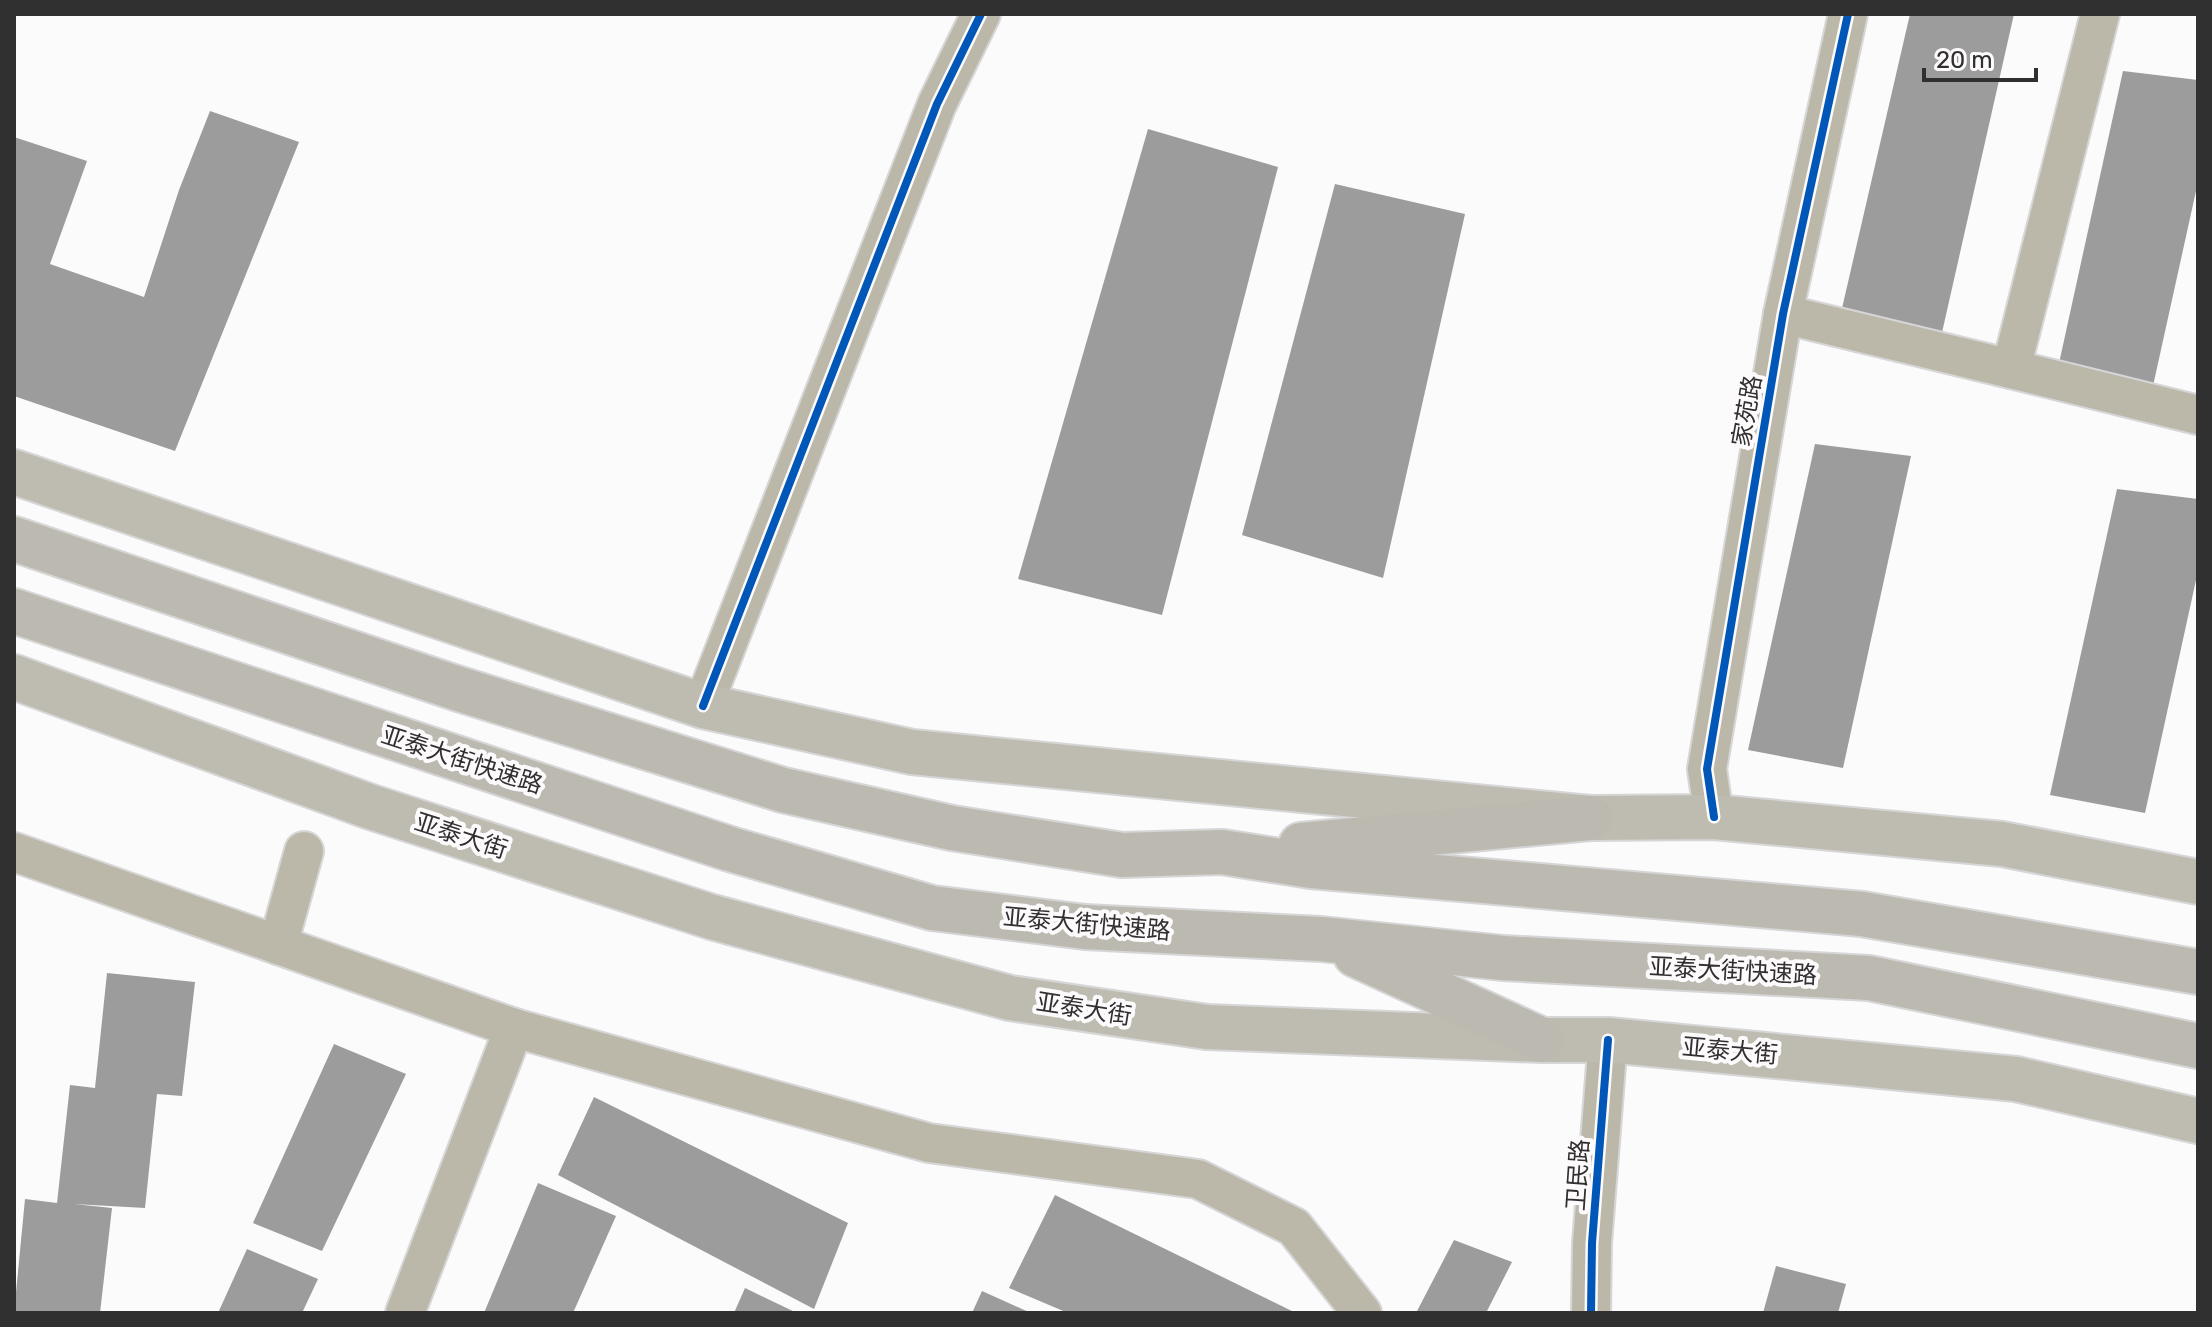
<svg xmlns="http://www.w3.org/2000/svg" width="2212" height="1327" font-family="Rubik,'Noto Sans SC',sans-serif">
<rect width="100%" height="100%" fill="#fcfbfc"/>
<g fill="#9c9c9c">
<path d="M1910 14H2014L1941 337 1840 317Z"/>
<path d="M2123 71 2198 80V182L2151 395 2056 377Z"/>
<path d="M210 111 299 142 175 451 14 396V137L87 161 50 264 144 297 179 190Z"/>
<path d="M1148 129 1278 167 1162 615 1018 579Z"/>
<path d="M1335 184 1465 214 1383 578 1242 535Z"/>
<path d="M1815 444 1911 456 1843 768 1748 750Z"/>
<path d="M2117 489 2198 499V571L2145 813 2050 795Z"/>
<path d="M107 973 195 982 182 1096 157 1094 145 1208 74 1204 112 1208 100 1313H14L25 1199 57 1203 70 1085 95 1088Z"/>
<path d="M334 1044 406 1074 322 1251 253 1223Z"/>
<path d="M594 1097 848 1223 814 1309 558 1175Z"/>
<path d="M538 1183 616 1216 573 1313H484Z"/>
<path d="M1055 1195 1296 1313H1068L1009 1288Z"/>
<path d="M1454 1240 1512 1262 1486 1313H1416Z"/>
<path d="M247 1249 318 1279 302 1313H218Z"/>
<path d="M1776 1266 1846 1284 1838 1313H1763Z"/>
<path d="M745 1288 797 1313H734Z"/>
<path d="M982 1291 1031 1313H972Z"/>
</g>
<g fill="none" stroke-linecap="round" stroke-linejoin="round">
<g stroke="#d7d6d7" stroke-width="42">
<g id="minor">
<path d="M1783 314 2011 369 2100 14"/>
<path d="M2011 369 2198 415"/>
<path d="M703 706 937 104 981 14"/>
<path d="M1714 817 1707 769 1783 314 1848 14"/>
<path d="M14 852 514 1028 929 1143 1198 1179 1294 1227 1362 1313"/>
<path d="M278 945 304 851"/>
<path d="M405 1313 514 1028"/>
<path d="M1591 1313 1592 1243 1608 1040"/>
</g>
</g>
<g stroke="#d7d6d7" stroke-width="48">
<g id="major">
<path d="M14 472 703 706 912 752 1590 818 1714 817 2002 844 2198 882"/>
<path d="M14 677 371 807 712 917 1010 998 1207 1027 1542 1040H1608L2016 1079 2198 1121"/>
</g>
</g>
<g stroke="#d7d6d7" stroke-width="48">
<g id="highway">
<path d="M14 539 456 688 783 790 952 828 1122 855 1222 852 1311 866 1862 914 2198 972"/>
<path d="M14 611 730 849 932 908 1085 927 1321 939 1503 958 1869 978 2198 1046"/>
<path d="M1301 845 1590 818"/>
<path d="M1356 955 1542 1040"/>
</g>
</g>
<use href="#minor" stroke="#bbb8aa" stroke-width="38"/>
<use href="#major" stroke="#bebcb1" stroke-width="44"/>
<use href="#highway" stroke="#bbb9b0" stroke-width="44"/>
<g stroke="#fdfafc" stroke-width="13">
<g id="cycleway">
<path d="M703 706 937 104 981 14"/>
<path d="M1714 817 1707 769 1783 314 1848 14"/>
<path d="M1591 1313 1592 1243 1608 1040"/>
</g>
</g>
<use href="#cycleway" stroke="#0057b8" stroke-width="8"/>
</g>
<g text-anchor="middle" stroke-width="8" stroke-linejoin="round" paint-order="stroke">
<g font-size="24" fill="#313031" stroke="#fdfafc">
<text transform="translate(1747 411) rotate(-80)" y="8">家苑路</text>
<text transform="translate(462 760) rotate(18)" y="8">亚泰大街快速路</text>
<text transform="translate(461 836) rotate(18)" y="8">亚泰大街</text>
<text transform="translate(1087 924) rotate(5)" y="8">亚泰大街快速路</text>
<text transform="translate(1733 971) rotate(3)" y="8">亚泰大街快速路</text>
<text transform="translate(1084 1009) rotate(9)" y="8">亚泰大街</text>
<text transform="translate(1730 1051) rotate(5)" y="8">亚泰大街</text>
<text transform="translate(1578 1175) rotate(-86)" y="8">卫民路</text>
</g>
</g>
<rect width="2212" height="1327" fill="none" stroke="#313031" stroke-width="32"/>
<path d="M1924 68v12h112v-12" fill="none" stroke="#313031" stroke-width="4"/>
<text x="1936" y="68" font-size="24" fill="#313031" stroke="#fdfafc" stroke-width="6" paint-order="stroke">20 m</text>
</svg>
